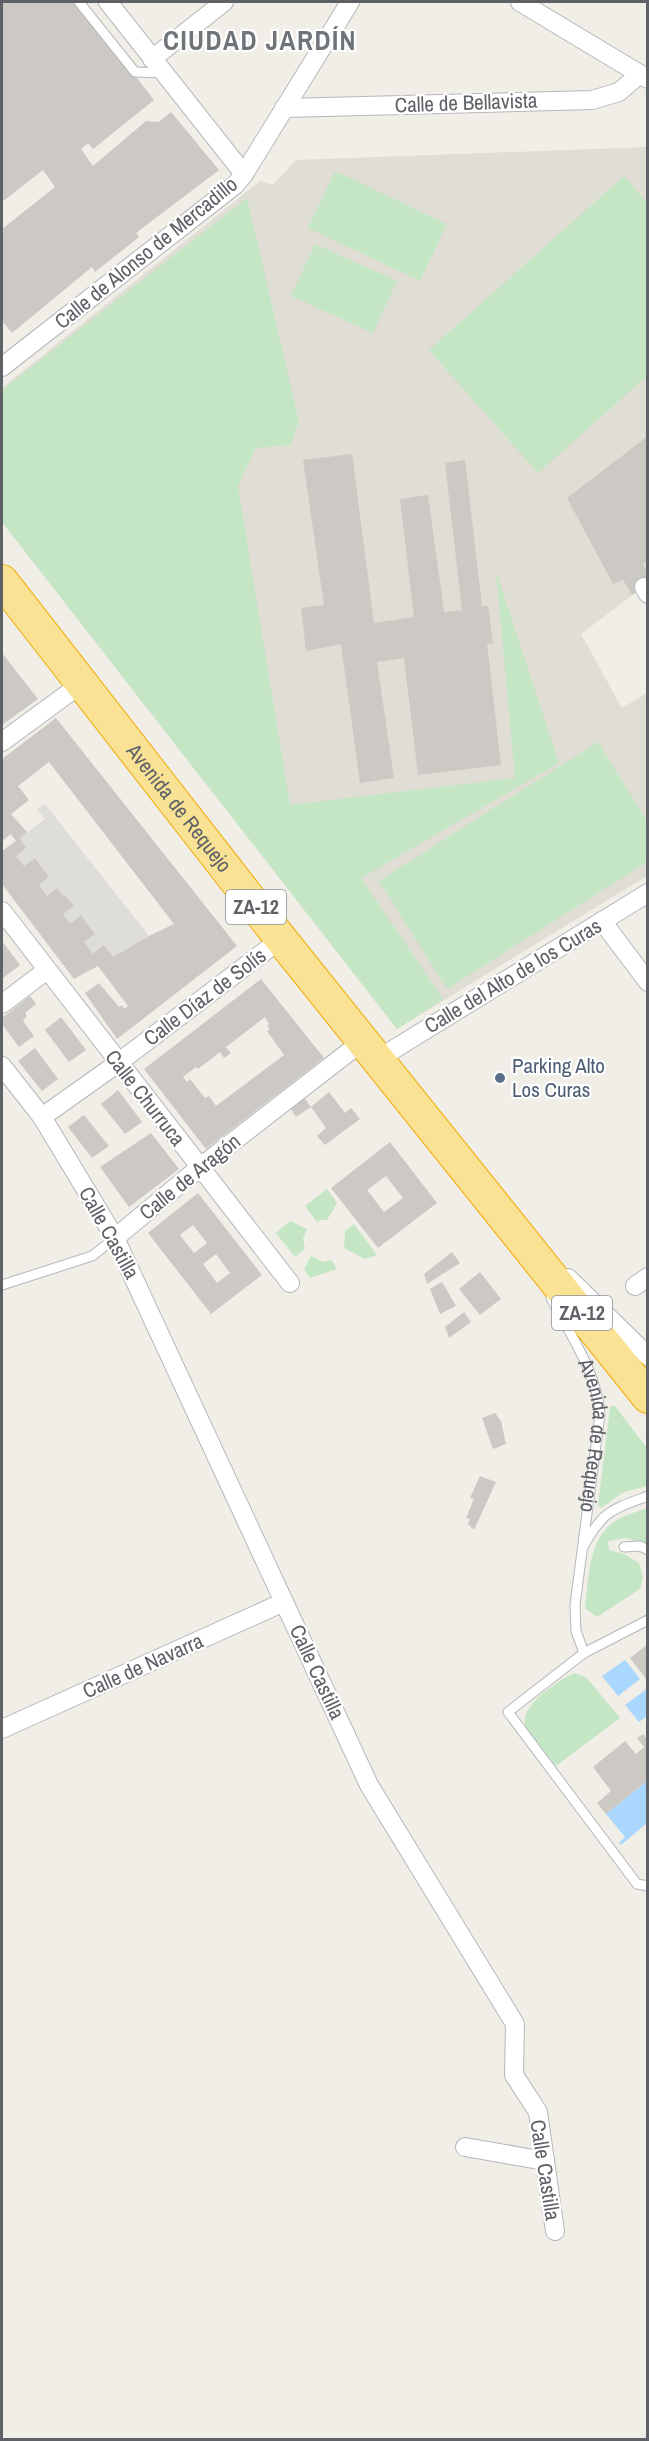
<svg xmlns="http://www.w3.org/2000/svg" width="649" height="2441" font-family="'Archivo Narrow',sans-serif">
<rect width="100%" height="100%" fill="#f0eee7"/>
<path fill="#dfddd9" d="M45 804 149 936 113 957 93 954 84 942 95 933 82 916 70 924 63 914 74 906 67 896 64 897 57 888 47 896 39 885 49 877 35 858 24 866 16 856 26 848 20 838 45 819 37 810Z"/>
<path fill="#e0ddd5" d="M647 147V584L581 634 622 708 647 693V876L397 1029 2 522V388L260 181 273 185 296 160Z"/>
<g fill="#c4e6c5">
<path d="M335 171 447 224 420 281 308 228Z"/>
<path d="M624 176 647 202V376L538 473 429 350Z"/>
<path d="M247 198 299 422 290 445 256 448 238 486 290 805 515 778 496 571 559 763 361 878 443 999 397 1029 2 522V390Z"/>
<path d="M315 244 397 281 373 333 291 296Z"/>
<path d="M598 742 647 821V862L447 989 379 881Z"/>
<path d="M327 1189 337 1203 327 1220H321L317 1222 305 1206Z"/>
<path d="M290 1221 307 1229 303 1239 305 1249 295 1257 276 1233Z"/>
<path d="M354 1224 377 1255 365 1259 344 1248 345 1231Z"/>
<path d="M311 1256 323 1262 331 1260 337 1269 310 1278 304 1269Z"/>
<path d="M614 1405 647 1448V1486L624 1492 601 1508 598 1505 610 1407Z"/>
<path d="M644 1509 647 1510V1545L626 1538 608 1541 609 1550 624 1554 639 1563 643 1577 640 1589 597 1617 585 1608C589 1576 588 1533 622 1517 629 1514 637 1512 644 1509Z"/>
<path d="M574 1673 586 1677 620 1718 556 1766C547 1754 534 1742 527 1729 515 1708 558 1681 574 1673Z"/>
</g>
<g fill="#aad7fd">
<path d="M625 1660 640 1679 618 1696 602 1676Z"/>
<path d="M648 1688 647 1716 639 1722 625 1705Z"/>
<path d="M647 1781V1823L621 1845 619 1843 625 1837 606 1814Z"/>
</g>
<g fill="#ccc9c4" fill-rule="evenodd">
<path d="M2 2H78L154 100 93 149 88 143 81 149 93 166 146 121 159 122 171 112 219 170 136 233 139 237 95 272 92 267 12 333 2 321V229L55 187 43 170 2 202Z"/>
<path d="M648 436V560L643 564 648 574V584L632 595 623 580 613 584 567 498Z"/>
<path d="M352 454 374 623 414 617 400 499 428 495 444 612 462 610 445 463 465 460 482 606H488L493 643 487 644 501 765 418 775 404 658 377 662 394 778 360 783 341 644 306 651 301 608 324 605 303 460Z"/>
<path d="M2 653 38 699 2 725Z"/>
<path d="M56 718 237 946 117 1039 85 993 99 983 119 1007 122 1005 124 1009 128 1006 98 966 74 979 2 884V851L16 841 11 834 2 841V759ZM49 762 174 924 149 936 113 957 104 945 93 954 84 942 95 934 81 915 70 924 63 914 74 906 66 896 64 897 57 888 47 896 39 885 49 877 35 858 24 866 16 856 26 848 20 838 27 832 11 814 29 800 18 786Z"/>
<path d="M2 941 20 965 2 979Z"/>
<path d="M261 979 324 1058 206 1149 144 1069ZM265 1017 269 1024 267 1025 270 1029 267 1031 284 1055 216 1106 209 1096 205 1098 190 1079 187 1082 183 1077 196 1067 198 1069 220 1052 224 1058 231 1053 226 1047Z"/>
<path d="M30 996 36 1004 26 1012V1017L23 1021 34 1036 19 1047 2 1024V1018Z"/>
<path d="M61 1017 86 1050 69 1062 45 1030Z"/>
<path d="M35 1048 58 1079 42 1091 18 1061Z"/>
<path d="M118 1090 142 1122 125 1134 101 1104Z"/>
<path d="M329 1092 345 1113 351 1108 360 1119 325 1145 317 1136 326 1128 311 1107Z"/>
<path d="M303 1096 311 1107 296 1117 289 1106Z"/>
<path d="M84 1115 109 1146 92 1158 68 1127Z"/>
<path d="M151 1133 179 1169 129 1207 100 1167Z"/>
<path d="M390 1142 437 1203 378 1248 331 1188ZM386 1176 403 1198 384 1212 367 1190Z"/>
<path d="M198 1193 262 1275 211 1314 148 1233ZM193 1225 207 1243 194 1253 180 1235ZM216 1254 230 1273 217 1283 203 1264Z"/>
<path d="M452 1252 460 1263 427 1284 424 1274Z"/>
<path d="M480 1272 501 1299 480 1315 459 1289Z"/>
<path d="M442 1282 456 1306 440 1314 430 1289Z"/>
<path d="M464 1312 471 1322 449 1338 445 1327Z"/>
<path d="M495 1413 501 1421 506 1444 493 1449 482 1418Z"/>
<path d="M480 1476 496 1482 474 1530 468 1524 470 1519 466 1518 474 1499 470 1498Z"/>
<path d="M648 1644V1678L646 1679 630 1658Z"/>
<path d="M643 1734 648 1740V1780L606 1814 597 1803 611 1791 593 1767 625 1741 636 1754 644 1747 637 1738Z"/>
</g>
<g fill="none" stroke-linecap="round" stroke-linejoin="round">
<g stroke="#b4b7bb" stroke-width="11">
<g id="lane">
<path d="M79 2 135 72 164 73"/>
<path d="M2 1285 92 1256 115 1238"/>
<path id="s1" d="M551 1298C570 1334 597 1373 600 1414L575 1605 576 1631 584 1653 508 1712 637 1884 648 1886"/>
<path d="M583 1547C603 1511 610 1510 648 1496"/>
<path d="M624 1547 640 1546 648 1550"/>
<path d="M584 1653 648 1620"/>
</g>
</g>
<g stroke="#b4b7bb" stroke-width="20">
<g id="street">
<path d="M108 2 244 174"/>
<path d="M520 2 648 79"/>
<path d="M152 59 224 2"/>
<path d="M284 108 592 100 619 92 640 74"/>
<path d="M2 367 235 185 244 174 350 2"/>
<path d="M644 587 648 594"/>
<path d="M2 742 81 684"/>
<path d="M2 911 290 1283"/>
<path d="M602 921 648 982"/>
<path d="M2 1004 47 970"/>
<path d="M378 1059 648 893"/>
<path d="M2 1066 42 1117 115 1238 369 1785 515 2024 514 2075 538 2112 555 2231"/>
<path d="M42 1117 118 1063 281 939"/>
<path d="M115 1238 199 1168 363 1041"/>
<path d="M568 1278 648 1356"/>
<path d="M635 1286 648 1277"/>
<path d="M2 1729 284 1602"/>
<path d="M465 2147 545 2161"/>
</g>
</g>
<g stroke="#f0ac06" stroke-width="34">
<g id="highway">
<path id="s2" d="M2 581 281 939 648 1397"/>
</g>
</g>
<use href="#lane" stroke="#fff" stroke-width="9"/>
<use href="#street" stroke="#fff" stroke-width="18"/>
<use href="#highway" stroke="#fae294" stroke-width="32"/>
</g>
<circle fill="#5c6f8a" stroke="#fff" stroke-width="2" cx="500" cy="1078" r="6"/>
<g text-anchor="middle" stroke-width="4.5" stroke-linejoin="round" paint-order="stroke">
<g fill="#fff" stroke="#8e9195" stroke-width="1.5">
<rect x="226" y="890" width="60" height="34" rx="4.5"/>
<rect x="552" y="1296" width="60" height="34" rx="4.5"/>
</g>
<g font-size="20" font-weight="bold" fill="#5e6267">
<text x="256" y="914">ZA-12</text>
<text x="582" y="1320">ZA-12</text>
</g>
<g font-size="21" fill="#5e6267" stroke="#fff">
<text transform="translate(466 103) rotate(-2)" y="7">Calle de Bellavista</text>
<text transform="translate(146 253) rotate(-39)" y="7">Calle de Alonso de Mercadillo</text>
<text dy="7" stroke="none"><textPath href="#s2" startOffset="288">Avenida de Requejo</textPath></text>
<text transform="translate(513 976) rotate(-31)" y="7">Calle del Alto de los Curas</text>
<text transform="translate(205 997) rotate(-37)" y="7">Calle Díaz de Solís</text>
<text transform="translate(145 1098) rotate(52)" y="7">Calle Churruca</text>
<text transform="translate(190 1177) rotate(-39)" y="7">Calle de Aragón</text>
<text transform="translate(109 1233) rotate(61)" y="7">Calle Castilla</text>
<text dy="7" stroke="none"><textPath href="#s1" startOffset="148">Avenida de Requejo</textPath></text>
<text transform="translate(143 1666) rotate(-24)" y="7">Calle de Navarra</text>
<text transform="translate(317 1672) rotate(65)" y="7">Calle Castilla</text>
<text transform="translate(545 2170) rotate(81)" y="7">Calle Castilla</text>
</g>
<g font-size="21" fill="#4e5e75" stroke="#fff" text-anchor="start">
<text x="512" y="1073">Parking Alto<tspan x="512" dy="24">Los Curas</tspan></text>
</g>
<g font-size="27" font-weight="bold" letter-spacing="1.5" fill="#6f7479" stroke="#fff">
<text x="260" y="50">CIUDAD JARDÍN</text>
</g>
</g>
<rect width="649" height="2441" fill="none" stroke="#5e6267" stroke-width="6"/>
</svg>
